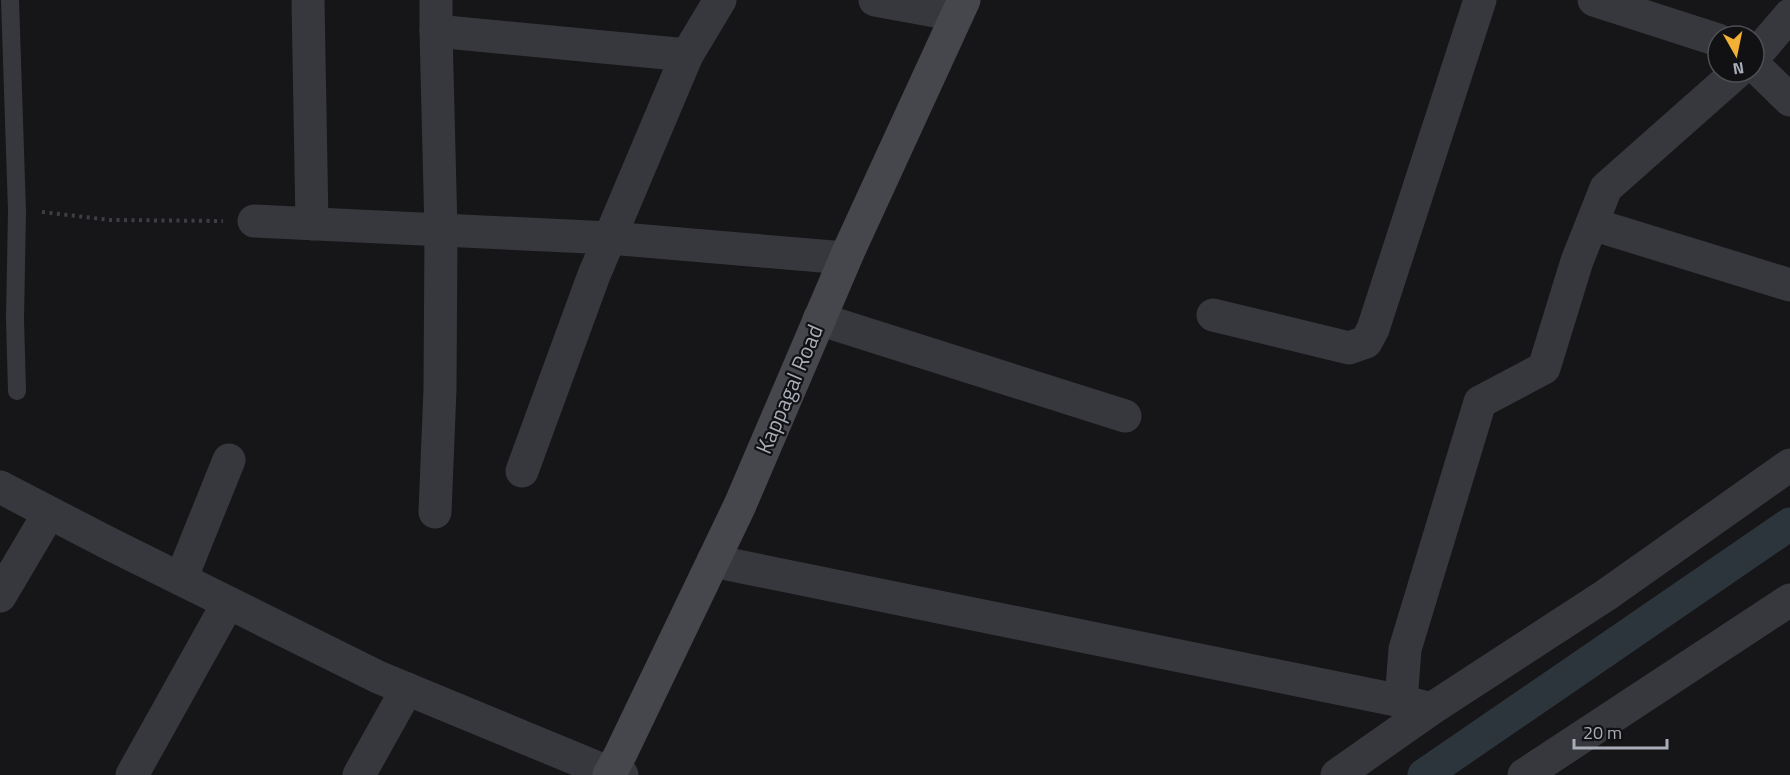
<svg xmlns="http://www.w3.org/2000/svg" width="1790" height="775" font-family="'Titillium Web',sans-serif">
<rect width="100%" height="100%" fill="#161618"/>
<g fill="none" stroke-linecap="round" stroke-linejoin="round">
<path stroke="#2c353c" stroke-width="33" d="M1424 775 1790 524"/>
<path stroke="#3d3f44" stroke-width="4" stroke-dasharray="3 4.5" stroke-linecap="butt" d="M42 212 110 220 223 221"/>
<path stroke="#37383d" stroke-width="18" d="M10 0 17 211 15 319 17 391"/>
<g stroke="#37383d" stroke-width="33">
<path d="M308 0 312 224"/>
<path d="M436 0V31L687 55"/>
<path d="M875 0 957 15"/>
<path d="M1594 0 1718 40"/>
<path d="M1754 57 1790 15"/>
<path d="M1754 65 1790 100"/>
<path d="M254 221 610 238 845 258"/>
<path d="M1592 224 1790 285"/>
<path d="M1213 315 1349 348 1366 342 1373 329 1480 0"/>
<path d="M819 319 1125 416"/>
<path d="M522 471 594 275 687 55 720 0"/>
<path d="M0 487 110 544 378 677 610 773 622 775"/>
<path d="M435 512 440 389 441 231 436 31"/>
<path d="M713 561 1401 701"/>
<path d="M181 579 229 460"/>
<path d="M0 596 49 513"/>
<path d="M1431 709 1401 701 1405 649 1480 402 1544 368 1577 261 1606 188 1737 72"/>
<path d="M132 775 228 603"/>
<path d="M359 775 407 689"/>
<path d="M1337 775 1431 709 1606 595 1790 465"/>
<path d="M1524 775 1790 600"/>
</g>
<path stroke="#45474d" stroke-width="33" d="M609 775 620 755 740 505 850 248 964 0"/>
</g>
<g text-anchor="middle" stroke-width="4.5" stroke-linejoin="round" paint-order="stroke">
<g font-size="22" fill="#a8adb8" stroke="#111113">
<text transform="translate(789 389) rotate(-67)" y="8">Kappagal Road</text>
</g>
</g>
<g transform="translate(1736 54) rotate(171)"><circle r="28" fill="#111113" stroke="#4d4f55" stroke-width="1.5"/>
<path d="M0-4.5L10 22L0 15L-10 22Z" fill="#f2b134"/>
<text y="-9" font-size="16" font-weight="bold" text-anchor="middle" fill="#a8adb8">N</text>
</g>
<path d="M1574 739v9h93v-9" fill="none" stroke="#a8adb8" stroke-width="3"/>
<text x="1583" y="739" font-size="18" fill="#a8adb8" stroke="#111113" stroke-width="4.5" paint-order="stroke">20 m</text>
</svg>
